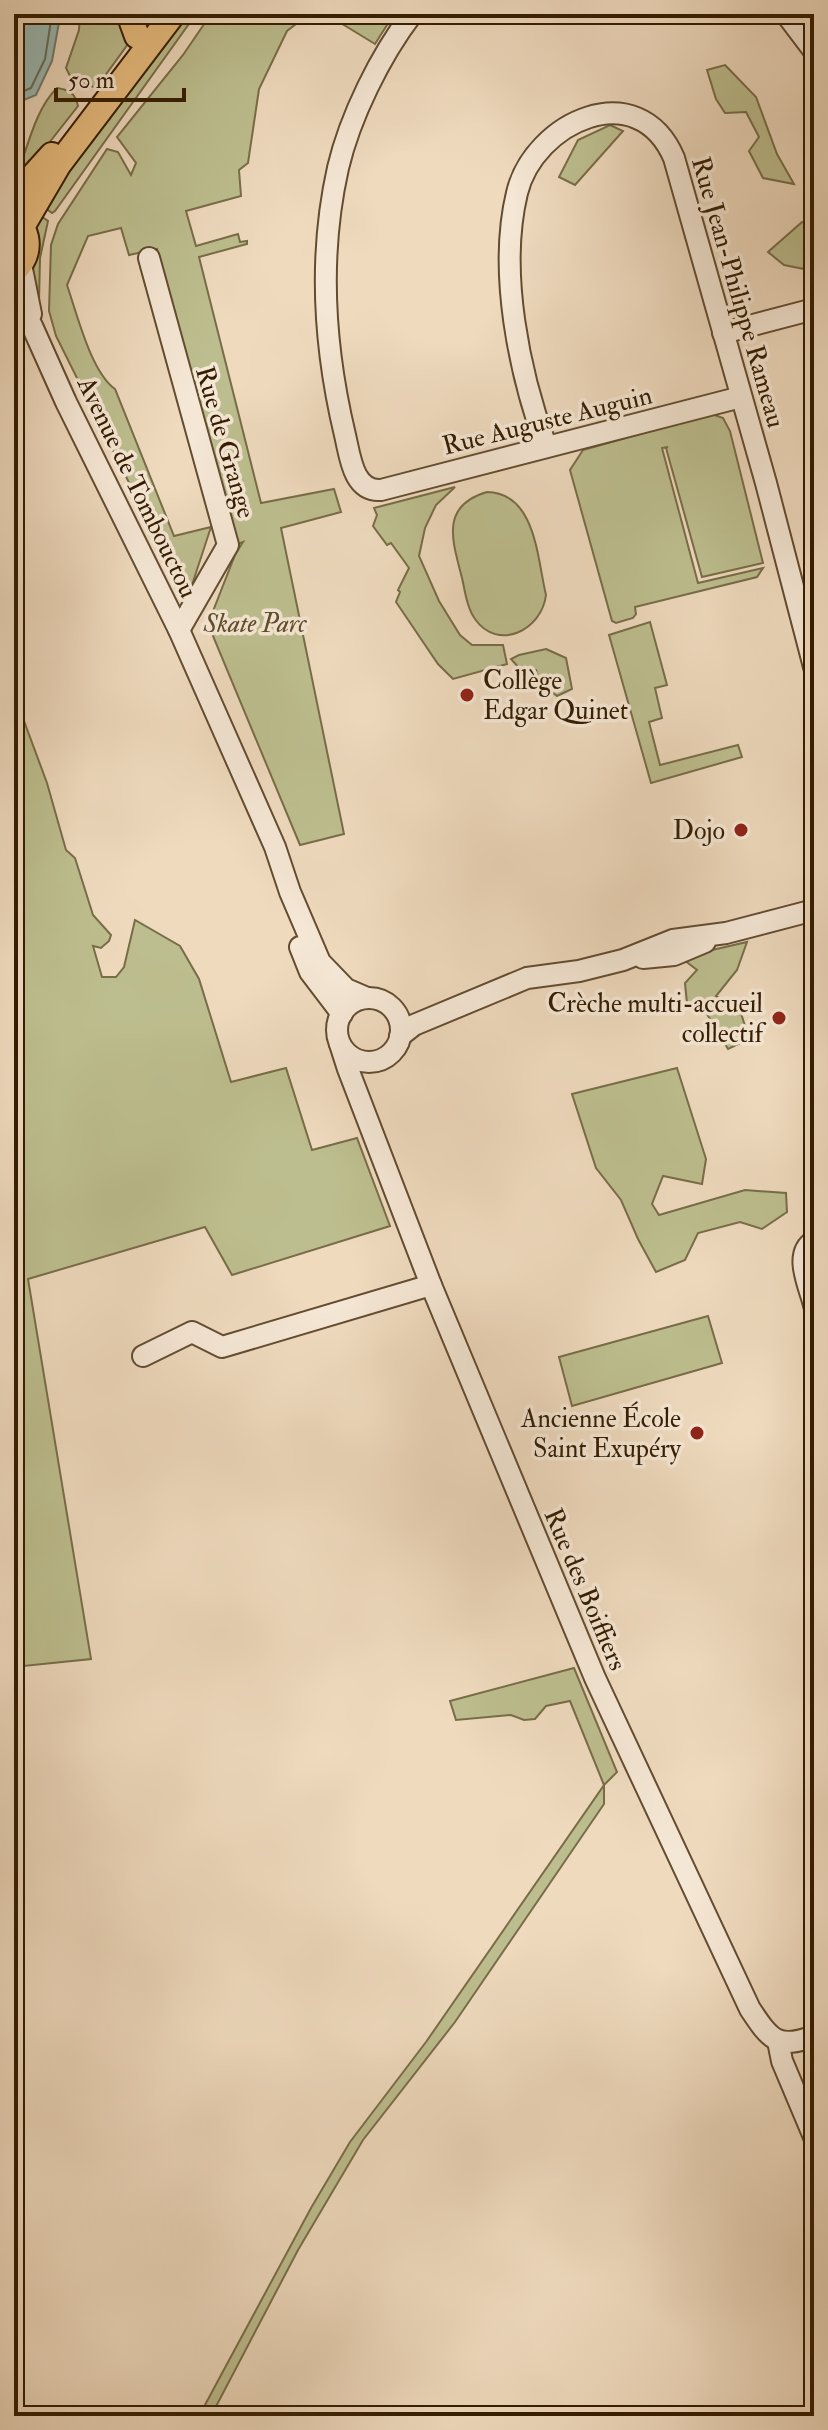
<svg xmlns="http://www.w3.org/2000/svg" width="828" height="2430" font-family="'IM FELL Double Pica',serif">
<rect width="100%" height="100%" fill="#efdabe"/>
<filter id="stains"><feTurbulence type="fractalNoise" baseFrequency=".0025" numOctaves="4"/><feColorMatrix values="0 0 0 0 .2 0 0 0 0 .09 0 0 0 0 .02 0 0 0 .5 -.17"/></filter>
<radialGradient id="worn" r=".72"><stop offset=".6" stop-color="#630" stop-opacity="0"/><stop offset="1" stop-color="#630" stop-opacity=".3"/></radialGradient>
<g fill="#bdbe8f" stroke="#786d48" stroke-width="2">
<path d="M80 14H122L130 36 128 44 96 88 71 78 66 68 79 30Z"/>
<path d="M180 14H196L55 211 52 213 40 204Z"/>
<path d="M211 14H309L287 31 259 89 248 163 239 170 241 196 186 211 196 246 238 234 240 242 247 241V244L199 257 261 503 334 489 341 512 281 528 344 834 300 845 208 624 235 555 243 542 232 546 157 249 129 255 121 228 88 236 67 285C77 314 91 372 115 389L174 536 211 527 189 594 183 591 56 336 49 311 51 245 58 224 107 149 118 152 131 175 136 163 117 137 183 55Z"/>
<path d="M326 14H394L375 44Z"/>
<path d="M725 65 756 97 777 154 794 184 763 178 749 151 759 137 746 112 725 113 716 99 707 70Z"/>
<path d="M57 88C70 90 75 93 78 106L19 181 18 172C28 146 36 108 57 88Z"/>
<path d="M610 125 623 131 575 185 559 177 578 140Z"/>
<path d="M35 212 48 221 40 258 39 301 27 268Z"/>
<path d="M802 222 814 229 809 270 784 265 768 252Z"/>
<path d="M712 414 723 418 730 431 763 563 702 577 666 448 668 447 662 448 698 583 763 568 757 577 635 607 636 614 633 618 616 623 612 621 570 470 583 450Z"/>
<path d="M455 487 436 505 425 528 419 556 439 601 460 635 472 645H503L507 664 453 679 438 664 396 602 400 592 398 590 409 568 391 543 387 545 373 526 377 515 374 508Z"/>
<path d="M487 492C536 493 537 558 546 595 542 630 498 652 475 619 467 608 465 591 462 578 453 542 439 506 487 492Z"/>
<path d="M650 622 667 685 655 688 662 718 649 722 660 765 738 745 742 757 651 783 609 635Z"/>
<path d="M546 649 566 658 572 689 557 696 539 682 536 670 520 669 511 659 519 655Z"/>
<path d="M14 694 47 783 66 850 75 858 93 915 111 935 109 941 101 948 93 946 102 977H116L124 967 135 920 180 946 199 979 231 1082 286 1068 312 1150 357 1138 390 1226 232 1275 205 1227 28 1279 91 1659 14 1667Z"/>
<path d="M747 942 737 970 716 996 740 1010 749 1039 728 1049 701 1004 687 1003 685 983 697 970 684 960 699 953Z"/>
<path d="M677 1068 706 1159 702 1184 663 1176 652 1204 659 1215 745 1190 786 1193 787 1212 762 1229 740 1222 698 1233 685 1260 656 1272 638 1239 621 1200 596 1168 572 1094Z"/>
<path d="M708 1316 722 1363 572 1406 559 1357Z"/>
<path d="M574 1668 617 1772 604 1785V1804L455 2022 363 2140 298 2250 211 2416H199L311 2208 350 2142 426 2042 604 1785 570 1701 546 1706 535 1719 524 1720 511 1715 456 1720 450 1701Z"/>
</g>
<path fill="#9abab5" stroke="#717b6d" stroke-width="2" d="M14 14H59L60 17 52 61 36 95 14 104Z"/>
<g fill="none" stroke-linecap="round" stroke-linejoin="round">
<path stroke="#676b5a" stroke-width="2" d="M14 95 31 88 45 59 52 14"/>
<g stroke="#634c30" stroke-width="24">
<g id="minor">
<path d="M412 14C380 56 350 117 338 168 318 257 324 347 345 435 350 456 353 492 381 490L741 397"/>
<path d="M786 14 814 51"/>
<path d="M149 258 228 545 179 630"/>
<path d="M21 264 31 314"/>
<path d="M14 295 32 326 66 402 179 630 275 847 290 892 320 962 346 989 367 998"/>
<path d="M723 333 814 309"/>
<path d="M546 446C519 372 498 271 517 193 534 122 638 74 674 158L766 483 814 667"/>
<path d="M300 947 310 972 342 1014"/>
<path d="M643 958 674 955 705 942"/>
<circle cx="369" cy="1030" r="32"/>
<path d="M400 1036 414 1025 527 978 579 971 623 960 673 940 726 933 814 910"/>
<path d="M340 1044 348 1069 431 1285 595 1678 750 2009C770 2039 777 2050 814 2036"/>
<path d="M814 1241C793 1254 809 1285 814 1305"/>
<path d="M143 1356 192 1332 222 1347 431 1285"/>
<path d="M778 2041 782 2061 814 2137"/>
</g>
</g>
<g stroke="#341c00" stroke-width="28">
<g id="major">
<path d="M129 14 137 36"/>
<path d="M14 197 52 155"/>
<path d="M14 218C31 234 31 255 14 271"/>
<path d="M22 227 59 164 173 14"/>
</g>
</g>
<use href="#minor" stroke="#f5e7d5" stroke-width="20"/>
<use href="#major" stroke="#e8bd7f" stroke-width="24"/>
</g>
<g fill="#8f2418" stroke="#f5e7d5" stroke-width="3">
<circle cx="467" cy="695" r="8"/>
<circle cx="741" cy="830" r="8"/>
<circle cx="779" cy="1018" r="8"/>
<circle cx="697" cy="1433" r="8"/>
</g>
<g text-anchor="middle" stroke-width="7" stroke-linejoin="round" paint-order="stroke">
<g font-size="26" fill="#341c00" stroke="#f5e7d5">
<text transform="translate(739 292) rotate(74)" y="9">Rue Jean-Philippe Rameau</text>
<text transform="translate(547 420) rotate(-14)" y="9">Rue Auguste Auguin</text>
<text transform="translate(226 442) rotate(74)" y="9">Rue de Grange</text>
<text transform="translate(138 487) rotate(64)" y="9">Avenue de Tombouctou</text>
<text transform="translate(586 1589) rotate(67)" y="9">Rue des Boiffiers</text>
</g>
<g font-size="26" font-style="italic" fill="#5d4d2b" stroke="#f5e7d5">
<text x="255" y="632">Skate Parc</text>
</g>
<g font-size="26" fill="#341c00" stroke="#f5e7d5" text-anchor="end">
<text x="483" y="689" text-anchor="start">Collège<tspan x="483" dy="30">Edgar Quinet</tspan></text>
<text x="725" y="839">Dojo</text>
<text x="763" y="1012">Crèche multi-accueil<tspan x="763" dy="30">collectif</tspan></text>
<text x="681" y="1427">Ancienne École<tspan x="681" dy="30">Saint Exupéry</tspan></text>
</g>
</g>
<rect width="828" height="2430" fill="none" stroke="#efdabe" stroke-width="48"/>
<rect x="16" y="16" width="796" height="2398" fill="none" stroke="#341c00" stroke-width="4"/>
<rect x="24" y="24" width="780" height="2382" fill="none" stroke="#341c00" stroke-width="2"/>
<path d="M56 88v12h128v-12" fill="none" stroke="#341c00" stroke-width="4"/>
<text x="68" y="88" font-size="24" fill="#341c00" stroke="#f5e7d5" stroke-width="6" paint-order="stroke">50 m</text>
<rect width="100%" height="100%" filter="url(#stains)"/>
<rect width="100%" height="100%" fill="url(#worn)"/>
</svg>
